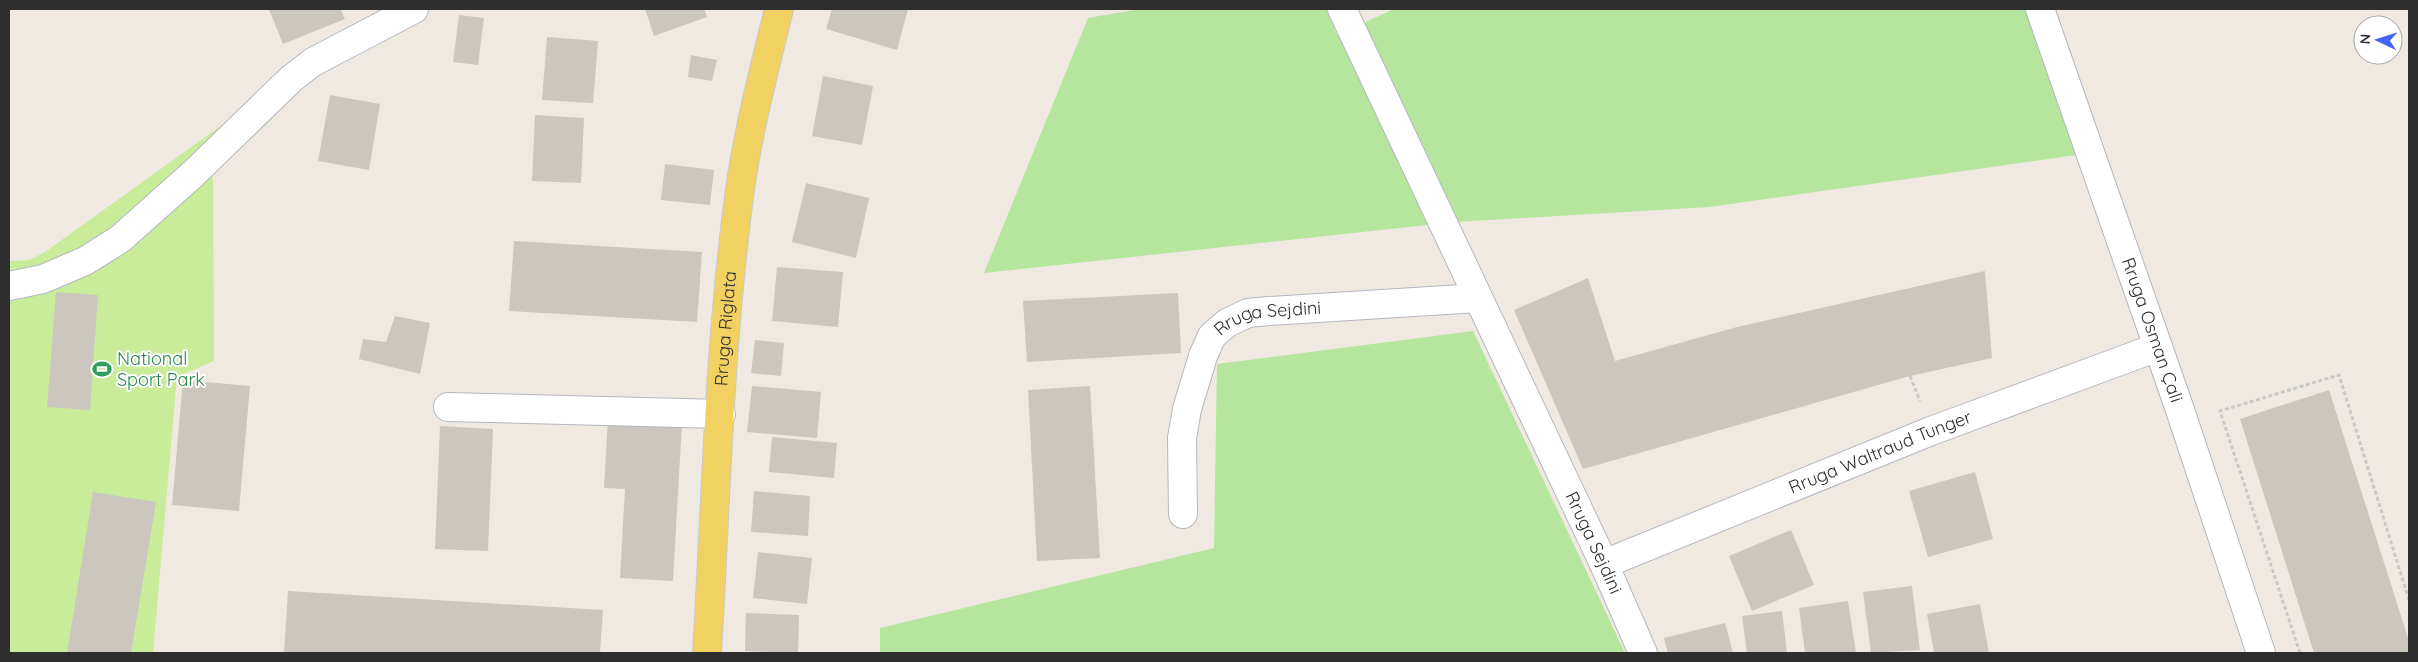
<svg xmlns="http://www.w3.org/2000/svg" width="2418" height="662" font-family="Quicksand,sans-serif">
<rect width="100%" height="100%" fill="#efe9e1"/>
<g fill="#b6e59e">
<path d="M1140 9H1326L1337 35 1394 9H2039L2090 153 1709 207 1455 222 984 273 1088 18Z"/>
<path d="M1473 331 1625 653H880V628L1214 548 1217 364Z"/>
</g>
<path fill="#c9ec9a" d="M258 99 266 105 273 118 213 175 214 361 177 377 153 653H9V261L29 260 45 252Z"/>
<g fill="#cbc7bf">
<path d="M269 9H340L345 19 283 44Z"/>
<path d="M645 9H704L707 17 654 36Z"/>
<path d="M832 9H908L897 50 826 29Z"/>
<path d="M459 15 484 18 478 65 453 62Z"/>
<path d="M547 37 598 41 593 103 542 100Z"/>
<path d="M691 55 717 60 712 81 688 77Z"/>
<path d="M823 76 873 86 862 145 812 136Z"/>
<path d="M330 95 380 104 369 170 318 161Z"/>
<path d="M535 115 584 118 581 183 532 181Z"/>
<path d="M665 164 714 170 710 205 661 200Z"/>
<path d="M806 183 869 198 856 258 792 242Z"/>
<path d="M514 241 702 252 697 322 509 311Z"/>
<path d="M777 267 843 272 838 327 772 321Z"/>
<path d="M1985 271 1992 358 1910 376 1583 469 1514 310 1588 278 1615 361 1737 327Z"/>
<path d="M56 292 98 295 90 410 47 407Z"/>
<path d="M1178 293 1181 353 1027 362 1023 301Z"/>
<path d="M395 316 430 323 420 374 359 359 363 339 386 342Z"/>
<path d="M755 340 784 343 781 376 751 373Z"/>
<path d="M183 380 250 386 239 511 172 505Z"/>
<path d="M752 386 821 392 817 438 747 432Z"/>
<path d="M1090 386 1100 558 1037 561 1028 390Z"/>
<path d="M2329 390 2409 641V653H2314L2240 419Z"/>
<path d="M608 419 682 423 673 581 620 578 625 489 604 488Z"/>
<path d="M440 426 493 429 488 551 435 549Z"/>
<path d="M772 437 837 443 834 478 769 472Z"/>
<path d="M1975 472 1993 539 1928 557 1909 491Z"/>
<path d="M754 491 810 496 808 536 751 532Z"/>
<path d="M93 492 156 502 131 653H67Z"/>
<path d="M1791 530 1814 585 1752 611 1729 556Z"/>
<path d="M758 552 812 558 807 604 753 598Z"/>
<path d="M1912 586 1920 650 1871 653 1863 592Z"/>
<path d="M288 591 603 610 600 653H284Z"/>
<path d="M1848 601 1856 653H1805L1799 608Z"/>
<path d="M1980 604 1989 653H1934L1927 614Z"/>
<path d="M1782 611 1787 653H1747L1742 616Z"/>
<path d="M746 613 799 615 798 653 745 651Z"/>
<path d="M1725 623 1733 653H1668L1664 638Z"/>
</g>
<g fill="none" stroke-linecap="round" stroke-linejoin="round">
<g stroke="#b4b7c1" stroke-width="30">
<g id="minor">
<path id="s1" d="M1342 9 1604 564 1643 653"/>
<path id="s2" d="M2040 9 2178 404 2261 653"/>
<path d="M9 286 43 279 85 261 120 239 193 174 291 79 313 62 414 9"/>
<path d="M448 407 721 414"/>
<path id="s3" d="M1183 514 1182 438 1187 409 1203 356 1212 336 1227 323 1248 313 1269 311 1478 298"/>
<path id="s4" d="M1604 564 1931 431 2158 347"/>
</g>
</g>
<g stroke="#c9c9c9" stroke-width="30">
<g id="major">
<path id="s5" d="M707 653C716 501 719 348 739 197 747 134 764 71 779 9"/>
</g>
</g>
<g stroke="#c9c9c9" stroke-width="3" stroke-dasharray="4 2.5" stroke-linecap="butt">
<path d="M1910 376 1920 401"/>
<path d="M2300 653 2220 411 2339 375 2409 600"/>
</g>
<use href="#minor" stroke="#fff" stroke-width="28"/>
<use href="#major" stroke="#f2d163" stroke-width="28"/>
</g>
<defs>
<g id="stadium-bare" transform="scale(1.5)"><path d="M0-5a6.5 5 0 1 0 0 10a6.5 5 0 1 0 0-10ZM-3.5-1.8h7v3.6h-7Z" fill="#2e9e5b" stroke="#fff" stroke-width="2.5" paint-order="stroke"/></g>
</defs>
<g fill-rule="evenodd">
<use href="#stadium-bare" x="102" y="369"/>
</g>
<g text-anchor="middle" stroke-width="4" stroke-linejoin="round" paint-order="stroke">
<g font-size="18" fill="#2e2e2e" stroke="#fff">
<text dy="6" stroke="none"><textPath href="#s3" startOffset="244">Rruga Sejdini</textPath></text>
<text dy="6" stroke="none"><textPath href="#s5" startOffset="325">Rruga Riglata</textPath></text>
<text dy="6" stroke="none"><textPath href="#s2" startOffset="340">Rruga Osman Çali</textPath></text>
<text dy="6" stroke="none"><textPath href="#s4" startOffset="298">Rruga Waltraud Tunger</textPath></text>
<text dy="6" stroke="none"><textPath href="#s1" startOffset="590">Rruga Sejdini</textPath></text>
</g>
<g font-size="18" fill="#27864d" stroke="#fff" text-anchor="start">
<text x="117" y="365">National<tspan x="117" dy="21">Sport Park</tspan></text>
</g>
</g>
<rect width="2418" height="662" fill="none" stroke="#2e2e2e" stroke-width="20"/>
<g transform="translate(2378 40) rotate(274)"><circle r="24" fill="#ffffff" stroke="#ababab"/>
<path d="M0-4L9 19L0 12L-9 19Z" fill="#4264fb"/>
<text y="-8" font-size="14" font-weight="bold" text-anchor="middle" fill="#2e2e2e">N</text>
</g>
</svg>
